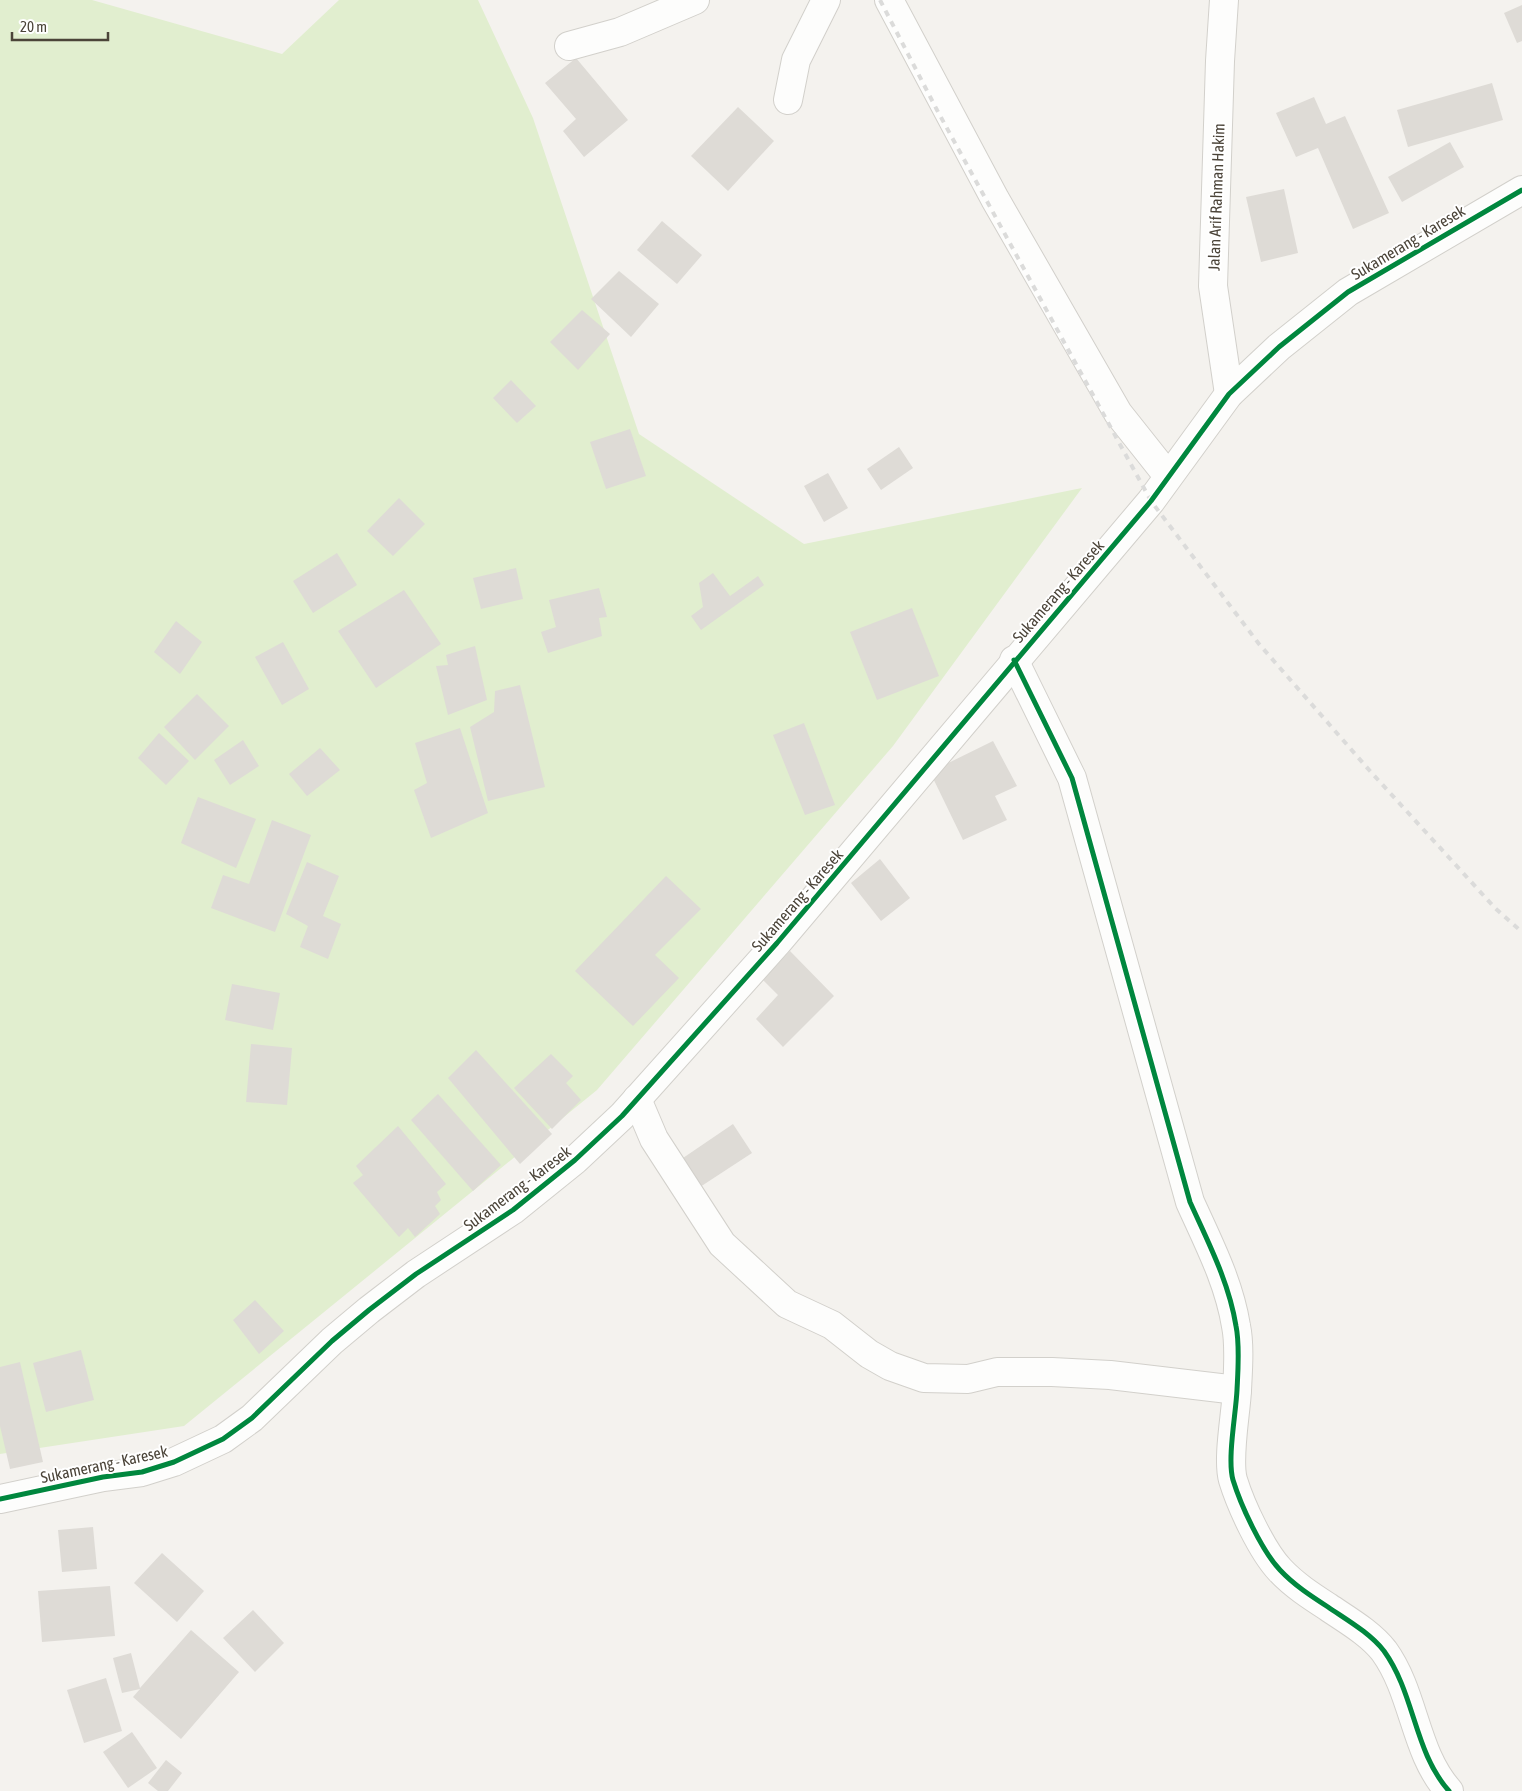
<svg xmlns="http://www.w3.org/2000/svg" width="1522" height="1791" font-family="'Asap Condensed',sans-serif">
<rect width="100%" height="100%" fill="#f4f2ee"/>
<path fill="#e1eecf" d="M0 0H92L282 54 339 0H478L533 118 639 434 804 544 1082 488 893 746 597 1090 184 1426 0 1454Z"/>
<g fill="#dedbd6">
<path d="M1522 5V41L1517 43 1504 13Z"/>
<path d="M576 58 628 120 584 157 563 131 576 119 545 83Z"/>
<path d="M1492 83 1503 120 1408 147 1397 110Z"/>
<path d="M1314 97 1326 124 1345 116 1389 213 1353 229 1318 148 1296 157 1276 113Z"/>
<path d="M738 107 774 141 728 191 691 156Z"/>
<path d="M1450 142 1464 167 1402 202 1388 177Z"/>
<path d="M1284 189 1298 253 1261 262 1246 197Z"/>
<path d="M662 221 702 255 677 284 637 250Z"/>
<path d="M619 271 659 304 631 337 591 299Z"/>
<path d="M582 310 610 334 578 370 550 342Z"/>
<path d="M511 380 536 406 517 423 493 398Z"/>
<path d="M630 429 646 476 606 489 590 442Z"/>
<path d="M899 447 913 468 881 490 867 469Z"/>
<path d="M828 473 848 508 824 522 804 486Z"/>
<path d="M399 498 425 524 393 556 367 531Z"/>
<path d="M337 553 357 585 313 613 293 581Z"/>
<path d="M516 568 523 599 481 609 473 578Z"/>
<path d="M713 573 730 596 758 576 764 585 701 630 691 616 703 607 699 583Z"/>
<path d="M599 588 607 617 599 618 602 636 548 653 541 632 556 627 549 600Z"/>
<path d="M404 590 441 644 376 688 338 631Z"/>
<path d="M912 608 939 676 877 700 850 632Z"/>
<path d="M176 621 202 642 180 674 154 652Z"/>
<path d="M283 642 309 689 282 705 255 657Z"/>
<path d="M475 646 487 700 448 715 436 666 448 665 446 655Z"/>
<path d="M520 685 545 787 488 801 470 727 494 712 495 691Z"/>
<path d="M197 694 229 726 195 760 164 727Z"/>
<path d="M804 723 835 805 805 815 773 735Z"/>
<path d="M460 728 488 813 431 838 414 790 427 783 415 743Z"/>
<path d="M159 733 189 761 166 785 138 758Z"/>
<path d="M243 740 259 766 230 785 214 760Z"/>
<path d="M993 741 1017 786 995 796 1007 820 963 840 930 772Z"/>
<path d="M320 748 340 770 307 796 289 774Z"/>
<path d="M198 797 256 819 236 868 181 843Z"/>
<path d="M272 820 311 835 275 932 211 908 223 875 249 884Z"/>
<path d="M880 859 910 898 881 921 851 883Z"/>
<path d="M307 862 339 876 323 916 341 924 328 959 300 947 308 926 286 914Z"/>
<path d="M666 876 701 909 655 955 679 978 633 1026 575 971Z"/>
<path d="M790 951 834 996 783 1047 756 1019 778 995 763 980Z"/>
<path d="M232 984 280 993 273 1030 225 1020Z"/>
<path d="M251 1044 292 1048 287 1105 246 1102Z"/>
<path d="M476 1050 552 1134 520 1164 448 1078Z"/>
<path d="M551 1054 573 1076 566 1083 581 1100 552 1129 514 1088Z"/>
<path d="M438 1094 501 1165 473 1191 411 1120Z"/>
<path d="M733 1124 752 1153 700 1187 683 1158Z"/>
<path d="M398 1126 446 1184 437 1192 441 1200 435 1206 440 1214 415 1237 408 1228 399 1237 353 1183 363 1175 356 1166Z"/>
<path d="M255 1300 284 1331 259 1354 233 1320Z"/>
<path d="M81 1350 94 1400 46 1412 33 1363Z"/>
<path d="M20 1362 43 1462 10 1469 0 1426V1367Z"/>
<path d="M93 1527 97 1569 62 1572 58 1530Z"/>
<path d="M162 1553 204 1591 177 1622 134 1583Z"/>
<path d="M110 1586 115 1636 42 1642 38 1591Z"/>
<path d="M253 1610 284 1643 255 1672 223 1638Z"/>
<path d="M191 1630 239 1672 181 1739 133 1697 140 1689 122 1693 113 1658 131 1653 140 1688Z"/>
<path d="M106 1678 122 1731 84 1743 67 1690Z"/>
<path d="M132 1732 157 1768 128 1788 103 1752Z"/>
<path d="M166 1760 182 1773 168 1791H158L148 1783Z"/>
</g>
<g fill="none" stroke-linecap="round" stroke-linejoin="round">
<g stroke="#d2d0cb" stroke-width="30">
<g id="minor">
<path d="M889 0 995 199 1118 413 1168 476"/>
<path d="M1224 0 1220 61 1213 286 1229 394"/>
<path d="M569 46 620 32 695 0"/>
<path d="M788 100 796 60 826 0"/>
<path d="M1014 660 1072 778 1190 1202C1208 1242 1229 1282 1236 1326 1240 1345 1238 1370 1237 1390 1236 1413 1227 1459 1233 1480 1241 1506 1262 1551 1280 1570 1294 1585 1311 1596 1328 1607 1347 1620 1370 1633 1384 1651 1415 1694 1414 1752 1449 1791"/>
<path d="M637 1099 654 1139 722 1244 787 1304 832 1325 869 1354 890 1366 924 1378 968 1379 997 1372H1052L1110 1375 1237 1390"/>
<path d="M0 1499 103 1477 142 1472 174 1462 223 1439 252 1418 332 1341 369 1310 416 1274 513 1210 575 1160 622 1116 777 943 1151 501 1229 394 1279 347 1348 292 1522 190"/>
</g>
</g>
<use href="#minor" stroke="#fdfdfc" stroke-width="28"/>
<path stroke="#dbdbda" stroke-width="4" stroke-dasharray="6 6" stroke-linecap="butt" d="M880 0 937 110 1151 501 1259 644 1370 771 1495 908 1522 932"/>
<g stroke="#fff" stroke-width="8">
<g id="cycleway">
<path d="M1014 660 1072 778 1190 1202C1208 1242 1229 1282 1236 1326 1240 1345 1238 1370 1237 1390 1236 1413 1227 1459 1233 1480 1241 1506 1262 1551 1280 1570 1294 1585 1311 1596 1328 1607 1347 1620 1370 1633 1384 1651 1415 1694 1414 1752 1449 1791"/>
<path d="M0 1499 103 1477 142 1472 174 1462 223 1439 252 1418 332 1341 369 1310 416 1274 513 1210 575 1160 622 1116 777 943 1151 501 1229 394 1279 347 1348 292 1522 190"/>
</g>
</g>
<use href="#cycleway" stroke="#00873e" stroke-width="5"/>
</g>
<g text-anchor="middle" stroke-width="4" stroke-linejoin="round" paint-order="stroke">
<g font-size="16" fill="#4b4439" stroke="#fff">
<text transform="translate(1216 197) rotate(-88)" y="6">Jalan Arif Rahman Hakim</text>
<text transform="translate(1408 242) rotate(-31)" y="6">Sukamerang - Karesek</text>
<text transform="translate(1058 591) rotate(-49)" y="6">Sukamerang - Karesek</text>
<text transform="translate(797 900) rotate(-49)" y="6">Sukamerang - Karesek</text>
<text transform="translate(517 1188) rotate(-37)" y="6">Sukamerang - Karesek</text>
<text transform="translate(104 1464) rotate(-12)" y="6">Sukamerang - Karesek</text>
</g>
</g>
<path d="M12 32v8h96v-8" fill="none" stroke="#4b4439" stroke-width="2.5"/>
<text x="20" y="32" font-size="15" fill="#4b4439" stroke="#ffffff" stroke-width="4" paint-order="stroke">20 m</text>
</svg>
